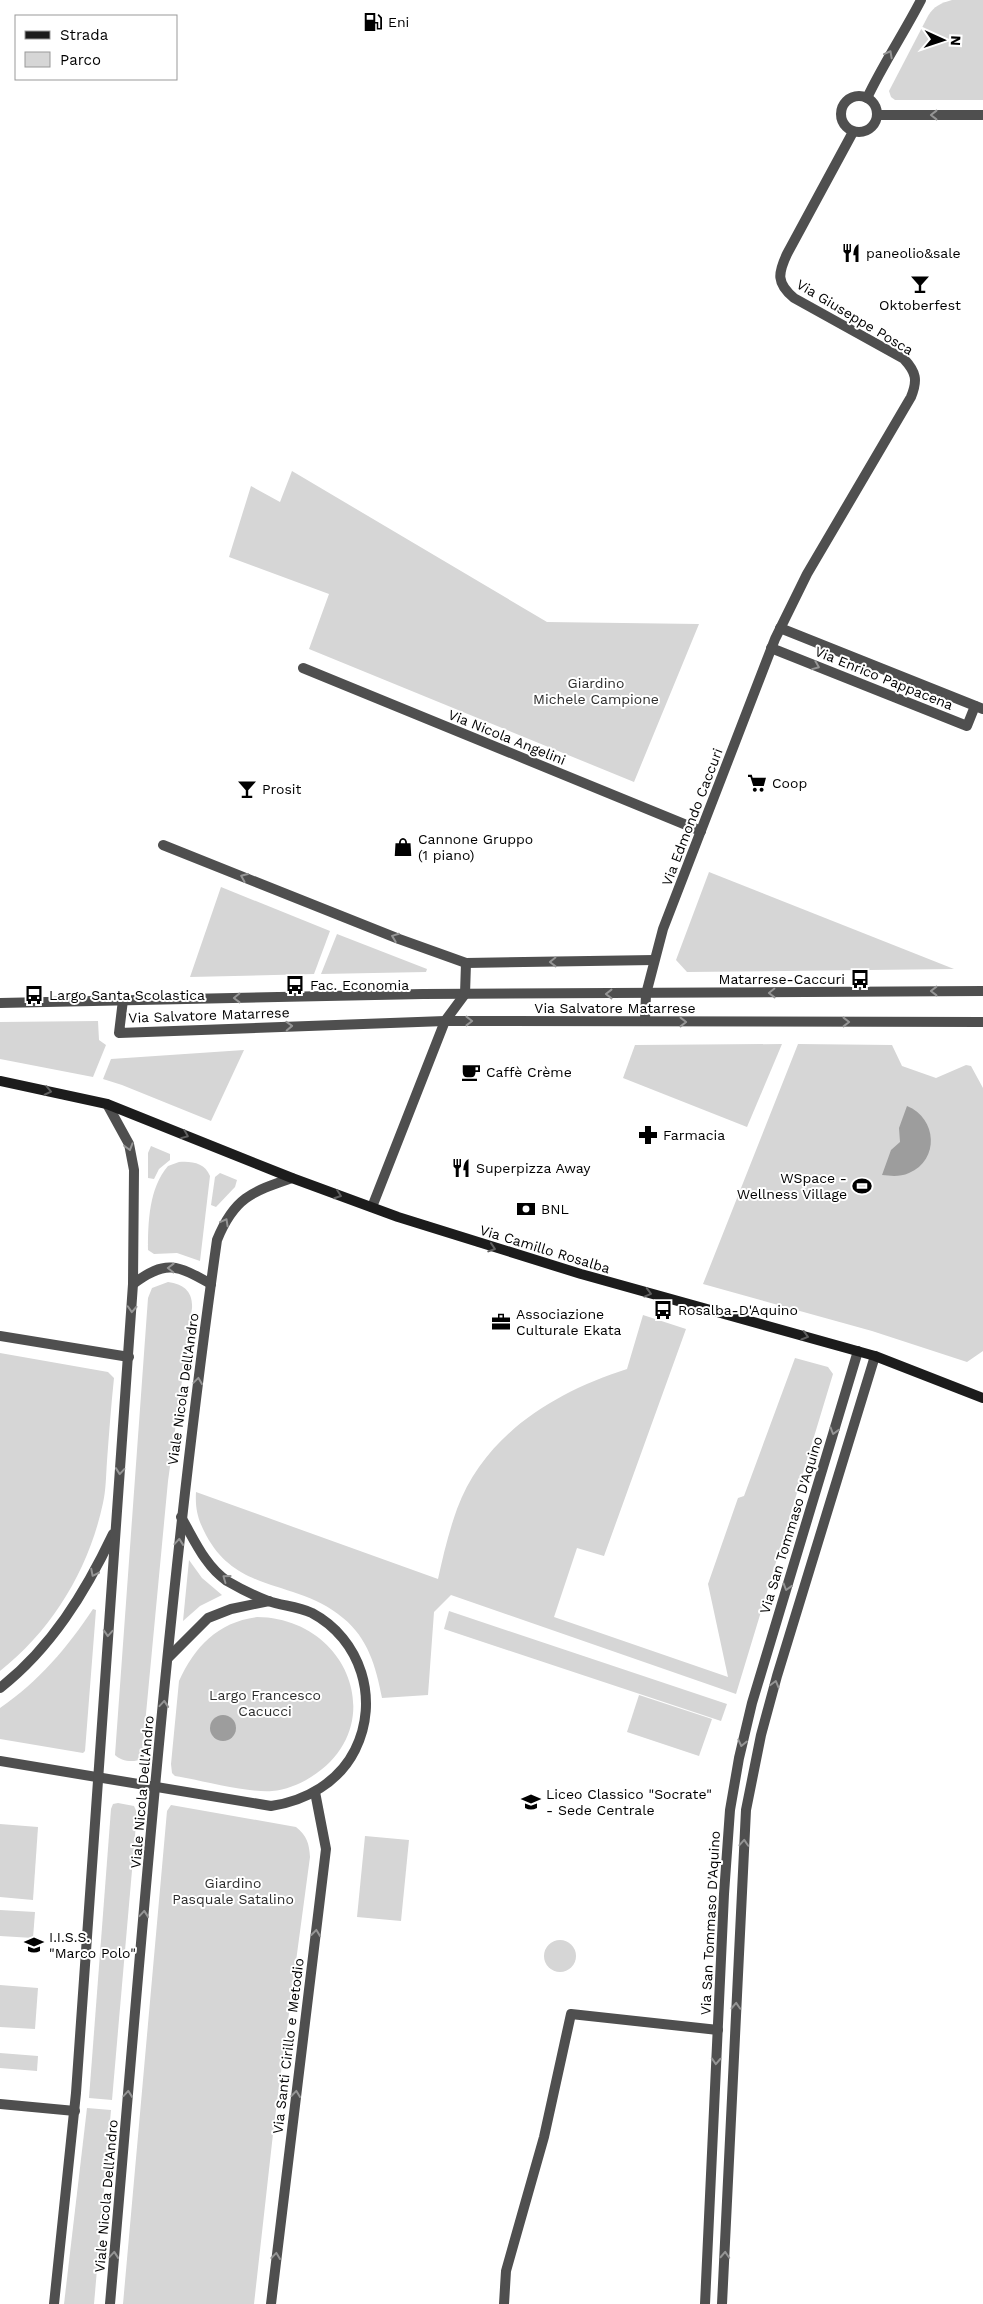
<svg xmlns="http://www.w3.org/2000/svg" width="983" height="2304" font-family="'Work Sans',sans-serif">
<rect width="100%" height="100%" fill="#fff"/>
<g fill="#d6d6d6">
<path d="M952 0H983V100H895L891 97 889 91 928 16C934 6 941 3 952 0Z"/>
<path d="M292 471 547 622 699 624 634 782 309 649 329 594 229 557 251 486 280 502Z"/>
<path d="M709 872 954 969 687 972 676 960Z"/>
<path d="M221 887 330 931 314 974 190 977Z"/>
<path d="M337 934 427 969 426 972 321 974Z"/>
<path d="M98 1021 99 1040 106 1045 93 1077 0 1059V1022Z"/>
<path d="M782 1044 747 1127 623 1078 635 1045Z"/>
<path d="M798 1044 892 1045 902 1066 936 1078 966 1065 971 1066 983 1088V1351L967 1362 872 1331 703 1284Z"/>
<path d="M244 1050 211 1121 122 1085 103 1079 111 1059Z"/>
<path d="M151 1146 170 1154V1160L159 1169 154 1179 148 1178V1153Z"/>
<path d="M179 1162C192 1161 205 1163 210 1176L200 1261 177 1253 154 1254 148 1250C148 1222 149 1188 168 1166Z"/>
<path d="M220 1173 237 1180 235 1187 216 1207 211 1205 215 1177Z"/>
<path d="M168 1282C184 1284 193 1292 192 1308L168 1481 142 1756 141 1759C134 1763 120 1761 115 1755L148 1298 152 1288Z"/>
<path d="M643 1315 686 1329 604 1556 577 1548 554 1617 728 1677 708 1584 738 1498 744 1496 795 1358 828 1367 833 1374 736 1694 451 1595 434 1612 428 1695 382 1698C376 1667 368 1638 343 1618 297 1579 238 1595 206 1535 198 1520 195 1509 196 1492L438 1579C443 1556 449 1531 457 1509 485 1434 555 1392 627 1369Z"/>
<path d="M0 1353 108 1372 114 1378C111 1406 109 1434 107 1461 106 1475 106 1490 103 1503 89 1569 53 1629 0 1671Z"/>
<path d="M189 1560 202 1578 222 1595 200 1606 183 1621Z"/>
<path d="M93 1609 96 1610 85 1751 83 1753 0 1739V1708C38 1682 68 1647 93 1609Z"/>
<path d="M449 1611 727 1704 721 1721 444 1629Z"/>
<path d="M257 1617C349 1618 391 1727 311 1777 300 1784 286 1790 272 1791 248 1793 200 1780 175 1776L172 1773 171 1764 179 1681C195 1646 218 1622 257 1617Z"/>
<path d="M639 1695 712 1719 699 1756 627 1732Z"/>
<path d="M118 1803 134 1806 137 1813 112 2100 89 2098 111 1809 113 1804Z"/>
<path d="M171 1805 296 1827C307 1836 309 1843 310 1857L274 2125 254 2304H123L167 1811Z"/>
<path d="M0 1824 38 1827 33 1900 0 1897Z"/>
<path d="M365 1836 409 1840 401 1921 357 1917Z"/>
<path d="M0 1910 35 1912 33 1938 0 1936Z"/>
<circle cx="560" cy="1956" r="16"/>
<path d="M0 1985 38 1988 35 2029 0 2027Z"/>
<path d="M0 2053 38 2056 37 2071 0 2068Z"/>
<path d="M87 2108 111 2110 94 2304H64Z"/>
</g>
<g fill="#9d9d9d">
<path d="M907 1106C937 1118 940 1160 909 1173 900 1177 891 1176 882 1175L891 1150 900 1142 899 1128Z"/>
<circle cx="223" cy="1728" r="13"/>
</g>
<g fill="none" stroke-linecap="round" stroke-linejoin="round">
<g stroke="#4f4f4f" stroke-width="10">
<circle cx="859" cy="114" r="18"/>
<path d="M867 98C883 64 904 33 921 0"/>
<path d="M878 115H983"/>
<path d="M780 628 983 709"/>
<path d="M771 648 967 726 975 706"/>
<path d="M303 668 701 831"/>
<path d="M163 845 399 939 466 963 654 960"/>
<path d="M123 1000 119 1033 445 1021 983 1022"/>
<path d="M0 1003 423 994 983 991"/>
<path d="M645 1020 646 994 663 929 775 639 807 574 911 397C918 380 916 372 904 359L794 298C776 283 778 273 787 254L853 132"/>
<path d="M372 1207 445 1021 465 994 466 963"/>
<path d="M133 1284C166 1259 177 1265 211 1284"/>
<path d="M0 1336 129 1357"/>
<path d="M168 1658 208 1618 231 1609 269 1601"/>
<path d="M0 1688C51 1648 85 1593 113 1534"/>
<path d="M0 1761 271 1806C306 1801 339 1782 355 1750 380 1700 361 1639 312 1613 297 1606 283 1606 268 1601 255 1596 239 1588 227 1581 205 1566 194 1539 181 1517"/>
<path d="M0 2104 75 2111"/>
<path d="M54 2304 76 2093 133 1284 134 1170 129 1144 107 1104"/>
<path d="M110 2304C141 1949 167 1593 217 1240 234 1198 251 1192 292 1178"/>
<path d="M271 2304 326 1849 315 1792"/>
<path d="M504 2304 506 2271 544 2137 571 2014 718 2030"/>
<path d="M705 2304 724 1894 730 1810 739 1758 752 1703 858 1351"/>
<path d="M722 2304 746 1810 761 1735 777 1676 875 1356"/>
</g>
<path stroke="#1c1c1c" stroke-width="10" d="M0 1081 107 1104 292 1178 398 1217 581 1274 875 1356 983 1398"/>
</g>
<defs><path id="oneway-chevron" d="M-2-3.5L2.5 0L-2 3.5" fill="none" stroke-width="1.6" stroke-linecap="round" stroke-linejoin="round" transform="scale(1.25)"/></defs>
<g stroke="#959595">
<use href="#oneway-chevron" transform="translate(889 54) rotate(-62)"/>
<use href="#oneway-chevron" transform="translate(934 115) rotate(-180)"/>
<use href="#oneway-chevron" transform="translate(816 666) rotate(22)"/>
<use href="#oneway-chevron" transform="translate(244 877) rotate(-157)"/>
<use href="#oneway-chevron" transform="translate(395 937) rotate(-159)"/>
<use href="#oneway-chevron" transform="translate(553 962) rotate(179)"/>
<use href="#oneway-chevron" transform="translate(934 991) rotate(180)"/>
<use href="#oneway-chevron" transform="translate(772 993) rotate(179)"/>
<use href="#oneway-chevron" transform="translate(609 994) rotate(-180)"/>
<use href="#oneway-chevron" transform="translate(237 998) rotate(179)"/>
<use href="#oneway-chevron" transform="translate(469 1021)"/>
<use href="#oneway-chevron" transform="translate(683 1022)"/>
<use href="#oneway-chevron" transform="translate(846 1022)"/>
<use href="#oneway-chevron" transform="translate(289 1026) rotate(-2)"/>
<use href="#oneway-chevron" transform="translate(129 1147) rotate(74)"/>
<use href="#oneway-chevron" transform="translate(225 1222) rotate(-61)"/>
<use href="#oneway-chevron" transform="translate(171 1268) rotate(-179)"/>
<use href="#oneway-chevron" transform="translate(132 1309) rotate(93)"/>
<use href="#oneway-chevron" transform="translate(198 1381) rotate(-82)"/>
<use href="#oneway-chevron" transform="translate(834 1431) rotate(107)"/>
<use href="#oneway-chevron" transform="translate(120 1471) rotate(95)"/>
<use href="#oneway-chevron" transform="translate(179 1542) rotate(-85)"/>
<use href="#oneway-chevron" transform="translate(94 1573) rotate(117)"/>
<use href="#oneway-chevron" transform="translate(226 1578) rotate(-144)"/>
<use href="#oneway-chevron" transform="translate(787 1587) rotate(107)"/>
<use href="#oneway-chevron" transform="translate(108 1633) rotate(94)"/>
<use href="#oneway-chevron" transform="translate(775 1684) rotate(-75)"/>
<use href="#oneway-chevron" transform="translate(164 1704) rotate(-85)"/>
<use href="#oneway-chevron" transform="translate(742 1743) rotate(103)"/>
<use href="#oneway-chevron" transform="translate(744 1843) rotate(-86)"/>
<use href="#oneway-chevron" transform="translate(144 1914) rotate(-85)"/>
<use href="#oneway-chevron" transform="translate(316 1933) rotate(-83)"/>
<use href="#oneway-chevron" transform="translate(736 2006) rotate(-87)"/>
<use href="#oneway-chevron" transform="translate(716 2061) rotate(93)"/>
<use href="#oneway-chevron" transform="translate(128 2094) rotate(-85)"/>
<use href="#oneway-chevron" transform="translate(296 2094) rotate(-83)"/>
<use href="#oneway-chevron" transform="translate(114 2255) rotate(-85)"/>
<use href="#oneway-chevron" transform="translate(725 2255) rotate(-87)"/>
<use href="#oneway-chevron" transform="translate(276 2256) rotate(-83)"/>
</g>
<g stroke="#606060">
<use href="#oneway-chevron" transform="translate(48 1091) rotate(12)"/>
<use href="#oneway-chevron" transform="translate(185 1135) rotate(22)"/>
<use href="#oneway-chevron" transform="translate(338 1195) rotate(20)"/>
<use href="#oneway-chevron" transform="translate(492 1248) rotate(18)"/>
<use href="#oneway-chevron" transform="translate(648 1293) rotate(15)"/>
<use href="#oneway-chevron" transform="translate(805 1336) rotate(16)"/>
</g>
<defs>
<g id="fuel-bare" transform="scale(1.5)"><path d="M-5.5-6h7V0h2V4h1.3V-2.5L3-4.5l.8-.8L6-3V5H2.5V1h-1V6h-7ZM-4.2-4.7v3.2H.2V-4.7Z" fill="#000" stroke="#fff" stroke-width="2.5" paint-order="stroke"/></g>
<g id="restaurant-bare" transform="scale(1.5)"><path d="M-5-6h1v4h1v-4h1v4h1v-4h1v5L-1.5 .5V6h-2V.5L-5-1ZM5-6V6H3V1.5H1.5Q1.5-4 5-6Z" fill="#000" stroke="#fff" stroke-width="2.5" paint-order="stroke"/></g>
<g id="bar-bare" transform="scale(1.5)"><path d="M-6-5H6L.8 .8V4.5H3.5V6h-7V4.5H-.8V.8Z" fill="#000" stroke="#fff" stroke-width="2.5" paint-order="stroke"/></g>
<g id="supermarket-bare" transform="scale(1.5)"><path d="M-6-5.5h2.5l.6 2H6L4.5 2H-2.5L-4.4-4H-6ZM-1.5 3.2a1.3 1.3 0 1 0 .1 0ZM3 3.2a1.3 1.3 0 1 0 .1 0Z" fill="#000" stroke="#fff" stroke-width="2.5" paint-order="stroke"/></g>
<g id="shop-bare" transform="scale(1.5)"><path d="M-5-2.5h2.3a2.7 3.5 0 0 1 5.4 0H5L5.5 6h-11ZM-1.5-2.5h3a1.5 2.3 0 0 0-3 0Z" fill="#000" stroke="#fff" stroke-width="2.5" paint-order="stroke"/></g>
<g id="bus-bare" transform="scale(1.5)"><path d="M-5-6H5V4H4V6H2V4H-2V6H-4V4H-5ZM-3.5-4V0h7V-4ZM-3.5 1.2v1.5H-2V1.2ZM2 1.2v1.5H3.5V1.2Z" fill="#000" stroke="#fff" stroke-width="2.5" paint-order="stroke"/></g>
<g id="cafe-bare" transform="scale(1.5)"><path d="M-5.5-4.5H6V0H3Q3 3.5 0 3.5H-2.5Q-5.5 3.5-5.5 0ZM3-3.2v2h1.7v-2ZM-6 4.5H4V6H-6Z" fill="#000" stroke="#fff" stroke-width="2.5" paint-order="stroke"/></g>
<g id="pharmacy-bare" transform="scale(1.5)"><path d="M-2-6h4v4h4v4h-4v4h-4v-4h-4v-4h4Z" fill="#000" stroke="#fff" stroke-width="2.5" paint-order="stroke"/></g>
<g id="stadium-bare" transform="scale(1.5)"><path d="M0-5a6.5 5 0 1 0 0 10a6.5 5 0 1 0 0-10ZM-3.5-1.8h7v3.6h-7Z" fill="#000" stroke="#fff" stroke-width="2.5" paint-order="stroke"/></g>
<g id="bank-bare" transform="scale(1.5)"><path d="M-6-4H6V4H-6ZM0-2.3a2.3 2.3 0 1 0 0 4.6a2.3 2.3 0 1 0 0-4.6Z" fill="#000" stroke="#fff" stroke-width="2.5" paint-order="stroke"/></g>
<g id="office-bare" transform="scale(1.5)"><path d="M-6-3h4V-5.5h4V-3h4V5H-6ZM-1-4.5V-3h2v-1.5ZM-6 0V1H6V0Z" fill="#000" stroke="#fff" stroke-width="2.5" paint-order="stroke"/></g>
<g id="school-bare" transform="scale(1.5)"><path d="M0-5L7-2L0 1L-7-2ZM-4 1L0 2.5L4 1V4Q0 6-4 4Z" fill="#000" stroke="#fff" stroke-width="2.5" paint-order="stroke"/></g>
</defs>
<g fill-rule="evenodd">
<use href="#fuel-bare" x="373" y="22"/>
<use href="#restaurant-bare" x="851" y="253"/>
<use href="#bar-bare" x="920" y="284"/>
<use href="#supermarket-bare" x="757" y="783"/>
<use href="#bar-bare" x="247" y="789"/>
<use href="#shop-bare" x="403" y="847"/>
<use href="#bus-bare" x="860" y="979"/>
<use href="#bus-bare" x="295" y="985"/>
<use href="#bus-bare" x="34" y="995"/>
<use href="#cafe-bare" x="471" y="1072"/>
<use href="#pharmacy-bare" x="648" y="1135"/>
<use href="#restaurant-bare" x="461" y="1168"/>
<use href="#stadium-bare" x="862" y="1186"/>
<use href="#bank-bare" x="526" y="1209"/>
<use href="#bus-bare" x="663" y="1310"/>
<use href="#office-bare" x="501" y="1322"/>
<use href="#school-bare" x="531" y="1802"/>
<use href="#school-bare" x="34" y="1945"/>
</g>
<g text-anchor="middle" stroke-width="4" stroke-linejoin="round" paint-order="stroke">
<g font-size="14" fill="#000" stroke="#fff" text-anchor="start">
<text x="388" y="27">Eni</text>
<text x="866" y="258">paneolio&amp;sale</text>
<text x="920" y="310" text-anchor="middle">Oktoberfest</text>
<text x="772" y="788">Coop</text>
<text x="262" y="794">Prosit</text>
<text x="418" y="844">Cannone Gruppo<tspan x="418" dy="16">(1 piano)</tspan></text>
<text x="845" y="984" text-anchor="end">Matarrese-Caccuri</text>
<text x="310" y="990">Fac. Economia</text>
<text x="49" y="1000">Largo Santa Scolastica</text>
<text x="486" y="1077">Caffè Crème</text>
<text x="663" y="1140">Farmacia</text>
<text x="476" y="1173">Superpizza Away</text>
<text x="847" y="1183" text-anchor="end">WSpace -<tspan x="847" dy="16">Wellness Village</tspan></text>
<text x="541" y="1214">BNL</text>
<text x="678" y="1315">Rosalba-D'Aquino</text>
<text x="516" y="1319">Associazione<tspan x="516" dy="16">Culturale Ekata</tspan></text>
<text x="546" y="1799">Liceo Classico "Socrate"<tspan x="546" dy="16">- Sede Centrale</tspan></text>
<text x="49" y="1942">I.I.S.S.<tspan x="49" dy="16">"Marco Polo"</tspan></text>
</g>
<g font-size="14" fill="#000" stroke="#fff">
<text transform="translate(855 317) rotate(31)" y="5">Via Giuseppe Posca</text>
<text transform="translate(884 678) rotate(22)" y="5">Via Enrico Pappacena</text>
<text transform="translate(507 737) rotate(22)" y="5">Via Nicola Angelini</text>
<text transform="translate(692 817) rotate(-69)" y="5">Via Edmondo Caccuri</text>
<text x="615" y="1013">Via Salvatore Matarrese</text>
<text transform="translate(209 1015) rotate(-2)" y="5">Via Salvatore Matarrese</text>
<text transform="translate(545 1249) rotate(17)" y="5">Via Camillo Rosalba</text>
<text transform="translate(183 1389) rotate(-82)" y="5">Viale Nicola Dell'Andro</text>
<text transform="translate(791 1525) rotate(-73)" y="5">Via San Tommaso D'Aquino</text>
<text transform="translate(142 1792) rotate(-85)" y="5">Viale Nicola Dell'Andro</text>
<text transform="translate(710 1923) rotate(-87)" y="5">Via San Tommaso D'Aquino</text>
<text transform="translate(288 2046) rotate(-83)" y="5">Via Santi Cirillo e Metodio</text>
<text transform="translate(106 2196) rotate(-85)" y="5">Viale Nicola Dell'Andro</text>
</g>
<g font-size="14" fill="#2d2d2d" stroke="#fff">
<text x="596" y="688">Giardino<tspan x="596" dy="16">Michele Campione</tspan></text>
<text x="265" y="1700">Largo Francesco<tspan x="265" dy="16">Cacucci</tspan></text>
<text x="233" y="1888">Giardino<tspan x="233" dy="16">Pasquale Satalino</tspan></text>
</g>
</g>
<rect x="15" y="15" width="162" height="65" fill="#ffffff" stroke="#999999"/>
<rect x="25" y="31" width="25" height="8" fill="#1c1c1c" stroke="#999999"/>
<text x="60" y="40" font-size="15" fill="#000000">Strada</text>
<rect x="25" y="52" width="25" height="15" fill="#d6d6d6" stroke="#999999"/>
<text x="60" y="65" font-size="15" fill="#000000">Parco</text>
<g transform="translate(943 40) rotate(93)" stroke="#ffffff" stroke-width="4" paint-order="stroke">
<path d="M0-4L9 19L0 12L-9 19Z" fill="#000000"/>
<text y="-8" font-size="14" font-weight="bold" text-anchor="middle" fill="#000000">N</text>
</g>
</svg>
